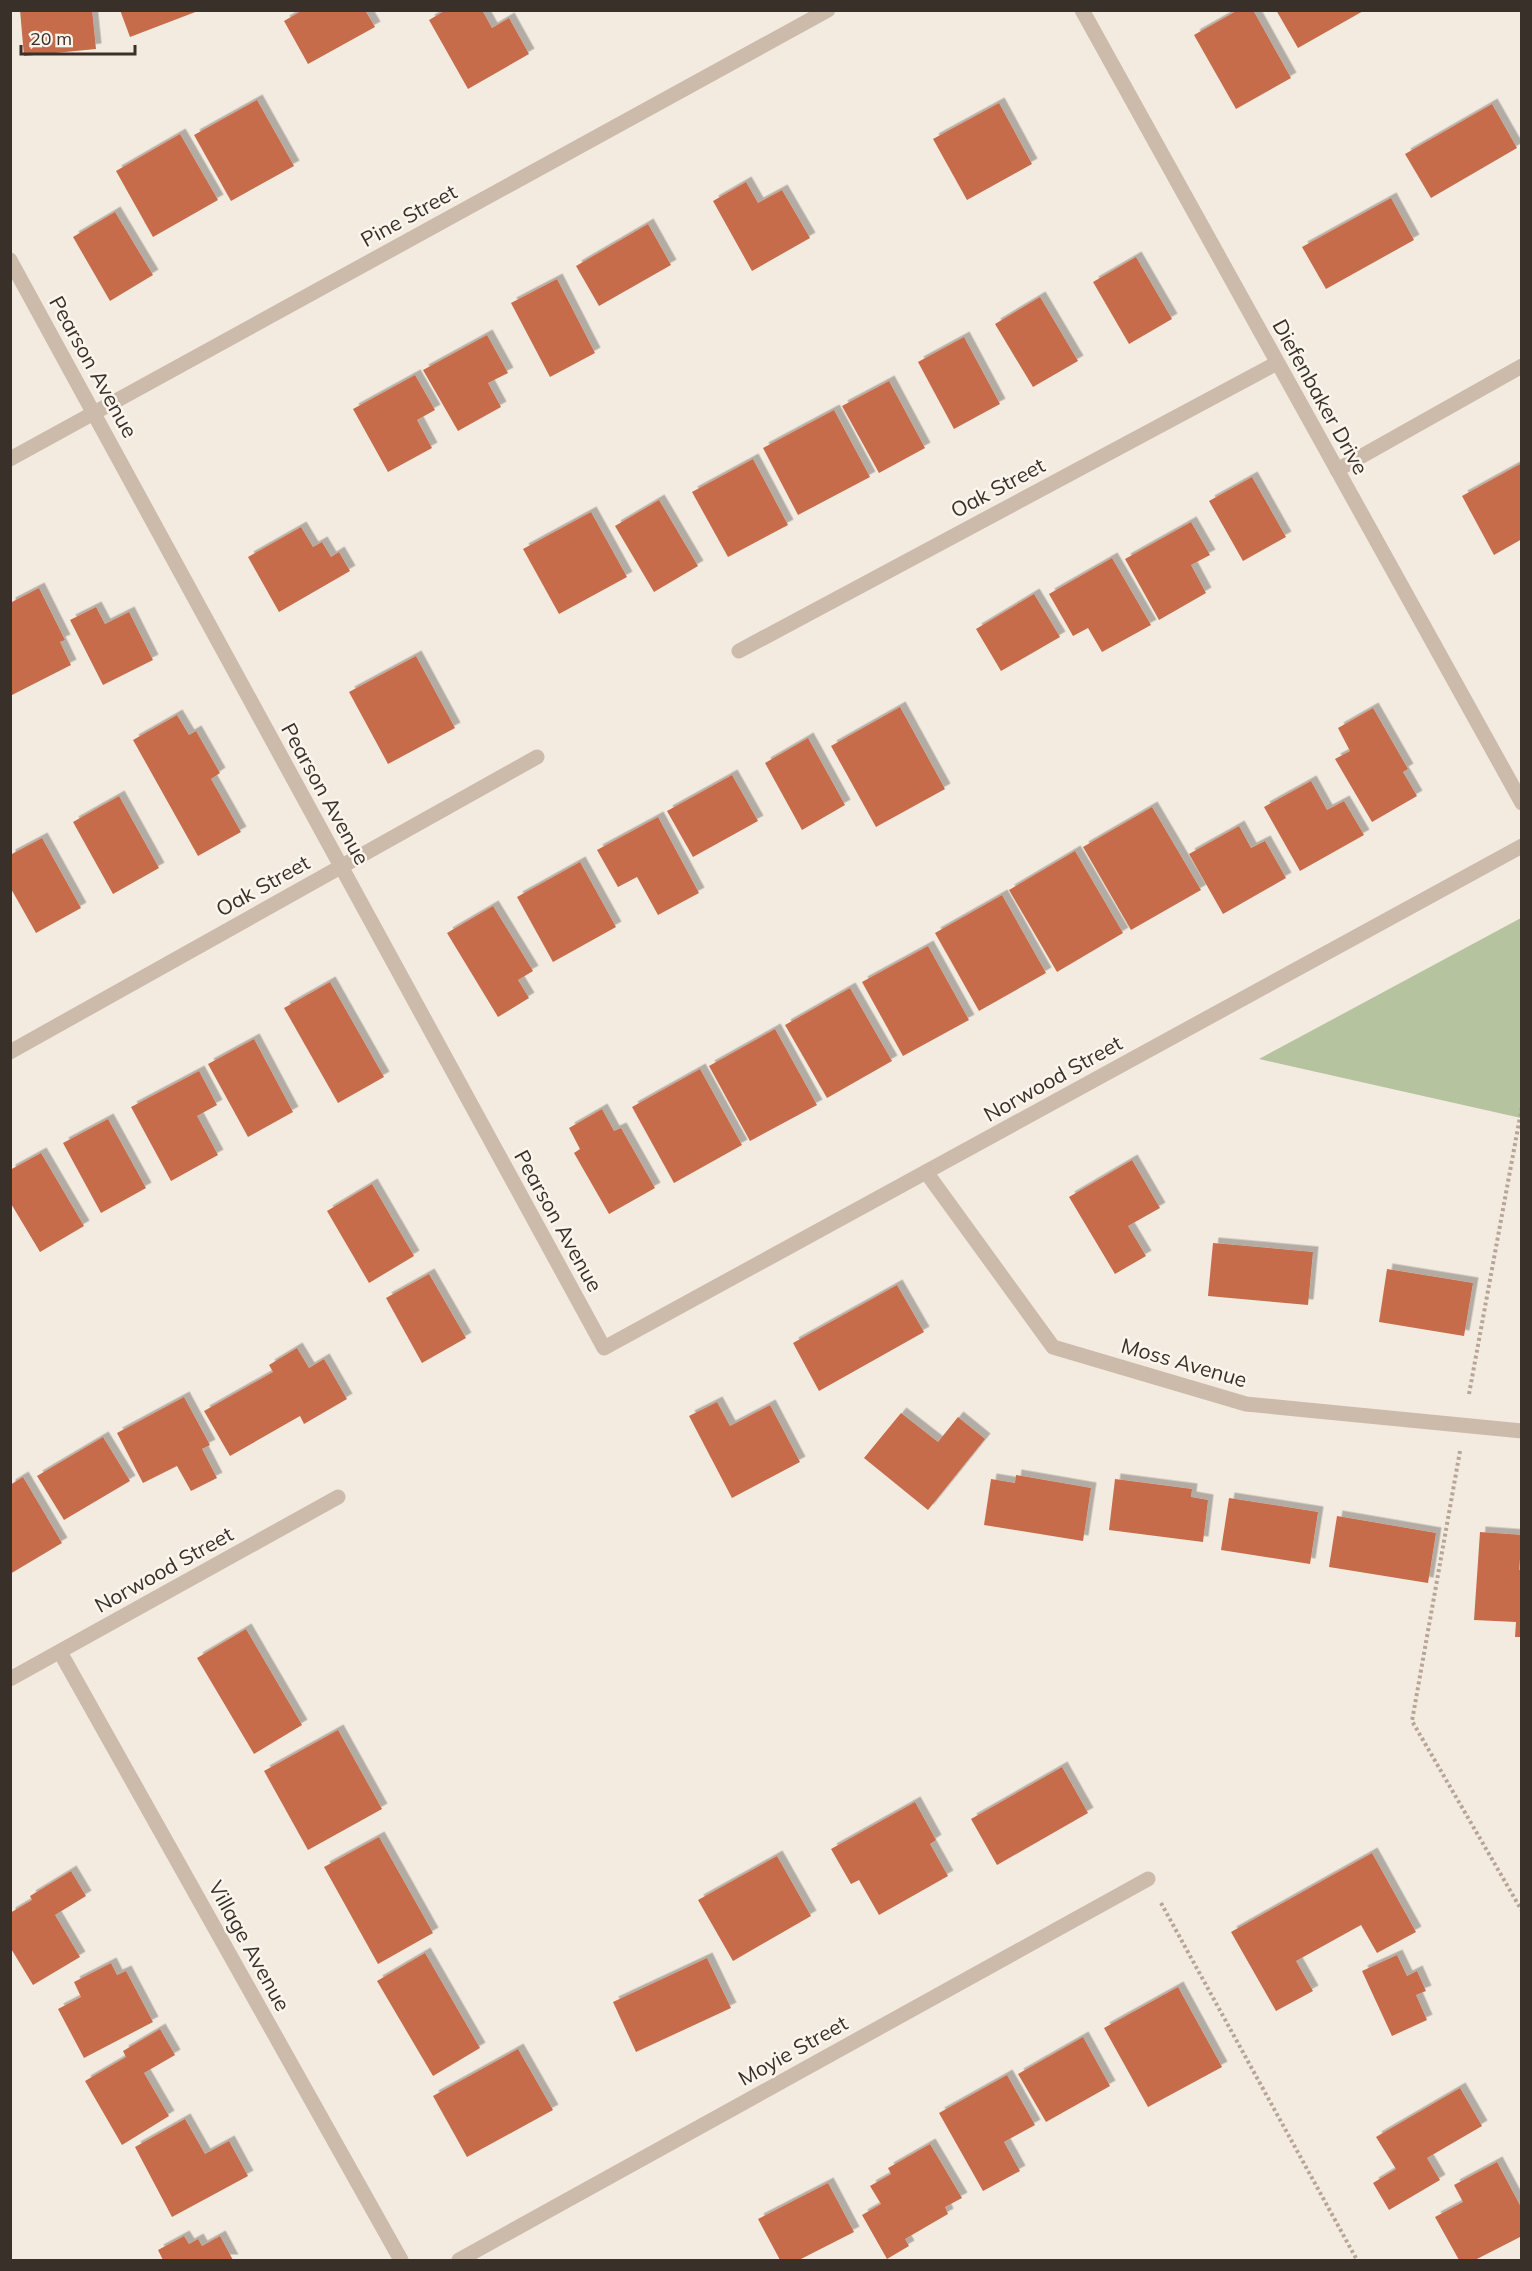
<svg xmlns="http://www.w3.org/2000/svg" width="1532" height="2271" font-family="Mulish,sans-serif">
<defs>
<filter id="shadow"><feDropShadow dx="5.5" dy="-5.5" stdDeviation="0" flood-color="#0004"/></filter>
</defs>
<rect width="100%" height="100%" fill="#f3ebe0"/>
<path fill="#b6c39f" d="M1521 918V1118L1259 1059Z"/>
<g fill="#c76c4b" filter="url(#shadow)">
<path d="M20 10H92L96 49 24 56Z"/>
<path d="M120 10H198V11L130 37Z"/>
<path d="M303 10H365L375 27 308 64 284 21Z"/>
<path d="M446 10H482L492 28 509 18 529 54 468 89 429 20Z"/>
<path d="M1238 10H1253L1291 78 1236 109 1194 35Z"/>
<path d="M1276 10H1365L1298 48Z"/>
<path d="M257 100 294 166 231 201 194 135Z"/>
<path d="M999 103 1032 164 967 200 933 139Z"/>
<path d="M1492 104 1517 148 1431 198 1405 154Z"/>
<path d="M180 134 218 200 153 237 116 171Z"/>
<path d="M746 182 758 203 782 190 810 238 752 271 713 201Z"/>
<path d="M1391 198 1414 240 1326 289 1302 247Z"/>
<path d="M115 212 153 275 110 301 73 237Z"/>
<path d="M648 224 671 265 599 306 576 266Z"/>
<path d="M1136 257 1172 319 1129 344 1093 282Z"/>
<path d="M557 279 595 353 550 377 511 303Z"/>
<path d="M1040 297 1078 361 1033 387 995 324Z"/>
<path d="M487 335 508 373 488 383 501 407 458 431 423 370Z"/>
<path d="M964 337 1000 404 954 429 918 362Z"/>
<path d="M415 375 435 410 417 420 432 448 388 472 353 409Z"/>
<path d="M889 381 925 448 879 473 842 406Z"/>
<path d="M834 410 870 477 798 515 763 448Z"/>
<path d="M753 459 788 525 728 557 692 492Z"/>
<path d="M1522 463V539L1494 555 1462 496Z"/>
<path d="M1252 477 1286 537 1243 561 1209 501Z"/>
<path d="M659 500 698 566 654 592 615 526Z"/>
<path d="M591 512 627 577 559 614 523 549Z"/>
<path d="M1191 522 1210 555 1191 565 1206 593 1159 620 1125 559Z"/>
<path d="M301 527 313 547 322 542 331 557 339 552 350 571 279 612 248 557Z"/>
<path d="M1112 558 1151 625 1102 652 1088 628 1073 636 1049 594Z"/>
<path d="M39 588 65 640 60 642 71 665 12 695 10 603Z"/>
<path d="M1034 594 1060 637 1001 671 976 629Z"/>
<path d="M96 607 105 624 129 612 153 660 103 685 70 620Z"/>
<path d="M416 656 455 728 388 764 349 692Z"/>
<path d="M900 707 945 789 876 827 831 746Z"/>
<path d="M1373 708 1408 769 1403 772 1417 796 1372 822 1335 759 1350 751 1338 728Z"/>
<path d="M177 715 189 735 196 731 220 773 211 779 241 832 198 856 133 740Z"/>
<path d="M808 738 845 805 802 830 765 763Z"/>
<path d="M732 775 758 821 693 857 667 811Z"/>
<path d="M1311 781 1327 810 1344 801 1364 835 1300 871 1264 807Z"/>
<path d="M119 796 159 868 113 894 73 822Z"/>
<path d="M1152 807 1201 890 1131 930 1083 847Z"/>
<path d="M658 817 699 893 658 915 637 877 618 887 597 850Z"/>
<path d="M1239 826 1251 848 1265 841 1286 878 1223 914 1189 854Z"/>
<path d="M42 838 81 908 36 933 10 887V855Z"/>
<path d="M1075 851 1123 933 1057 972 1009 890Z"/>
<path d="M580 862 616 927 553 962 517 897Z"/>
<path d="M1002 895 1046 973 979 1011 935 933Z"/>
<path d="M493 906 533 971 518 980 529 998 498 1017 447 933Z"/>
<path d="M928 946 969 1020 903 1056 862 982Z"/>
<path d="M330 982 384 1077 338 1103 284 1008Z"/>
<path d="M850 988 892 1061 827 1098 785 1025Z"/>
<path d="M775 1029 817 1105 750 1141 709 1066Z"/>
<path d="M254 1039 293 1112 248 1137 208 1064Z"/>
<path d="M700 1069 742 1145 674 1183 632 1107Z"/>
<path d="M199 1071 217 1105 197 1116 218 1155 171 1181 131 1107Z"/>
<path d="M602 1109 614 1131 621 1128 655 1188 609 1214 574 1153 580 1149 569 1128Z"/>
<path d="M108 1119 146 1188 101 1213 63 1143Z"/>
<path d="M41 1153 84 1226 40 1252 10 1202V1170Z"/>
<path d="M1132 1160 1160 1208 1128 1226 1146 1256 1115 1274 1069 1197Z"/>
<path d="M372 1184 414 1256 369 1283 327 1211Z"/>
<path d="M1213 1243 1313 1252 1308 1305 1208 1296Z"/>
<path d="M1387 1269 1473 1283 1464 1336 1379 1322Z"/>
<path d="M429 1274 466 1338 422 1363 386 1298Z"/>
<path d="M897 1285 924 1332 819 1391 793 1343Z"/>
<path d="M297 1348 309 1368 324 1359 347 1399 304 1424 300 1416 230 1456 204 1411 273 1372 269 1365Z"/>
<path d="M184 1397 210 1445 202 1449 217 1478 191 1491 177 1466 143 1483 117 1433Z"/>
<path d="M717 1402 730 1426 770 1405 800 1462 732 1498 689 1416Z"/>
<path d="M901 1413 938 1442 958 1417 985 1439 928 1510 864 1458Z"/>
<path d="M103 1437 130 1481 64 1520 37 1476Z"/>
<path d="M1016 1475 1091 1488 1083 1541 984 1525 991 1479 1015 1483Z"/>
<path d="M23 1477 62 1543 10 1574V1485Z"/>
<path d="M1115 1479 1192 1489 1191 1497 1208 1500 1203 1542 1109 1530Z"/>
<path d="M1229 1498 1318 1512 1310 1564 1221 1550Z"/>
<path d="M1337 1516 1436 1533 1428 1583 1329 1567Z"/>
<path d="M1480 1532 1522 1535 1519 1570H1522V1637H1515L1516 1622 1474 1620Z"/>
<path d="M246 1629 302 1725 254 1754 197 1658Z"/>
<path d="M338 1730 382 1809 308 1850 264 1771Z"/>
<path d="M1062 1767 1088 1813 997 1865 971 1819Z"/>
<path d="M915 1802 936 1840 930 1844 948 1876 879 1915 859 1880 851 1884 831 1849Z"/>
<path d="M379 1837 433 1933 378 1964 324 1867Z"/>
<path d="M1372 1853 1416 1932 1377 1953 1361 1925 1296 1961 1313 1991 1276 2011 1231 1932Z"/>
<path d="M777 1856 811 1916 733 1961 698 1900Z"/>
<path d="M71 1871 86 1896 55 1915 80 1957 33 1985 10 1947V1913L32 1900 30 1896Z"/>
<path d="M425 1953 480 2048 433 2076 377 1981Z"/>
<path d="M1397 1955 1407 1976 1417 1971 1426 1991 1416 1995 1427 2020 1392 2036 1362 1971Z"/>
<path d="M707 1958 731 2008 636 2052 613 2002Z"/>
<path d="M111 1963 117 1975 126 1971 153 2022 84 2058 58 2009 81 1997 74 1982Z"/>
<path d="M1178 1987 1222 2067 1148 2107 1104 2028Z"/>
<path d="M160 2029 175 2055 144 2073 169 2116 122 2145 85 2081 126 2057 123 2051Z"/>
<path d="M1083 2037 1110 2086 1046 2122 1018 2074Z"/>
<path d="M518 2049 553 2110 467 2157 433 2096Z"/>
<path d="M1007 2075 1035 2125 1004 2142 1020 2171 983 2191 939 2113Z"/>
<path d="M1460 2088 1482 2126 1427 2158 1440 2180 1389 2210 1373 2183 1396 2169 1376 2137Z"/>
<path d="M185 2119 205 2154 229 2141 248 2176 172 2217 135 2147Z"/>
<path d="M930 2144 962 2198 945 2207 948 2214 905 2239 909 2246 887 2259 862 2215 881 2204 870 2186 891 2174 888 2168Z"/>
<path d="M1497 2162 1522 2209V2236L1475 2260H1459L1435 2217 1463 2202 1454 2185Z"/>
<path d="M828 2183 854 2232 799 2260H780L758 2219Z"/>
<path d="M184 2236 189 2244 198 2239 202 2246 220 2236 233 2260H163L158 2250Z"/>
</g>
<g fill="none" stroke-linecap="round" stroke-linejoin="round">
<g stroke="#b8a595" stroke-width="4" stroke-dasharray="3 3" stroke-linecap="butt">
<path d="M1469 1394 1522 1106"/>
<path d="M1460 1451 1412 1721 1522 1911"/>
<path d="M1161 1903 1357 2260"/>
</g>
<g stroke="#ccbbab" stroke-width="15">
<path d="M1082 10 1522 803"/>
<path d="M10 260 604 1348 1522 846"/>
<path d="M10 459 828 10"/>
<path d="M1337 470 1522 366"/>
<path d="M739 651 1277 363"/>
<path d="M10 1052 537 757"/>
<path d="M926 1172 1053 1347 1246 1404 1522 1431"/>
<path d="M60 1652 401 2260"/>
<path d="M10 1679 338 1497"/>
<path d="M459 2260 1148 1879"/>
</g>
</g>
<g text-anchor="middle" stroke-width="5" stroke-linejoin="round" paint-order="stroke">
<g font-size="21" fill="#3a302a" stroke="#fbf5ed">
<text transform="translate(409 216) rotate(-29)" y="7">Pine Street</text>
<text transform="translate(93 367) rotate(61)" y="7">Pearson Avenue</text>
<text transform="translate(1320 397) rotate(61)" y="7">Diefenbaker Drive</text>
<text transform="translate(998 488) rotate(-28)" y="7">Oak Street</text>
<text transform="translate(325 794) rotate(61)" y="7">Pearson Avenue</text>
<text transform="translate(263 886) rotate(-29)" y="7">Oak Street</text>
<text transform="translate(1053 1079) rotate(-29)" y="7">Norwood Street</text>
<text transform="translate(558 1221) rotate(61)" y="7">Pearson Avenue</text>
<text transform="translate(1184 1363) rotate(16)" y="7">Moss Avenue</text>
<text transform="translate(164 1570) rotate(-29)" y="7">Norwood Street</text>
<text transform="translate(249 1946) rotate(61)" y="7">Village Avenue</text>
<text transform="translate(793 2051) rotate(-29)" y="7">Moyie Street</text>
</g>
</g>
<rect width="1532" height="2271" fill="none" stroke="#3a302a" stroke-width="24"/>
<path d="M21 45v9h114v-9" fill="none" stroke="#3a302a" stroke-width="3"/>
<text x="30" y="45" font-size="18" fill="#3a302a" stroke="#fbf5ed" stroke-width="4.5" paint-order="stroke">20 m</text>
</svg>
